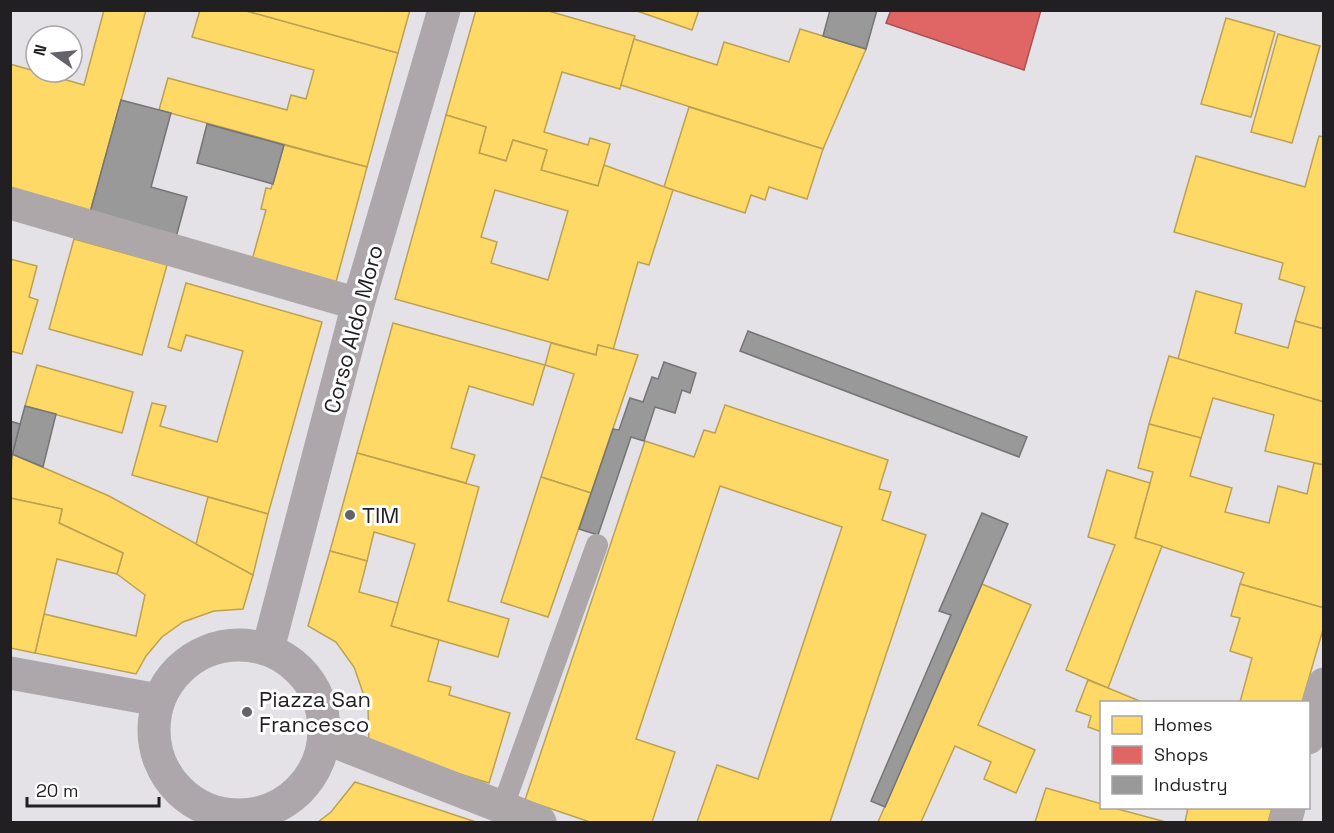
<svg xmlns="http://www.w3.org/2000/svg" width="1334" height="833" font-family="'Space Grotesk',sans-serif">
<rect width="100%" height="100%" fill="#e5e2e7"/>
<g fill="#ffd966" stroke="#bda152" stroke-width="1.5" fill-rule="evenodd">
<path d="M104 10H146L89 216 10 195V64L84 85Z"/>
<path d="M200 10H243L398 53 367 167 159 110 168 78 287 110 291 95 306 99 314 70 192 37Z"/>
<path d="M243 10H410L398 53Z"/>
<path d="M476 10H545L635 36 620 89 562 72 544 132 588 145 590 138 610 144 598 186 541 170 547 150 513 140 506 161 479 153 486 127 446 115Z"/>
<path d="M634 10H699L692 30Z"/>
<path d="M1226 18 1275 32 1251 117 1201 104Z"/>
<path d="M800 29 866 49 823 149 621 85 634 39 717 65 724 42 789 62Z"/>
<path d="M1278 34 1320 46 1292 143 1251 132Z"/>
<path d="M689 107 823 149 807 199 769 187 765 200 751 195 745 213 664 187Z"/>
<path d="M446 115 486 127 479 153 506 161 513 140 547 150 541 170 598 186 604 165 673 190 649 265 638 262 613 350 598 345 596 355 395 299ZM495 190 568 211 548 280 491 263 497 242 481 237Z"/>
<path d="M1319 136 1324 137V329L1295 321 1305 287 1279 279 1283 263 1174 232 1196 156 1305 187Z"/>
<path d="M284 145 367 167 336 282 252 260 266 210 261 209 266 188 271 189Z"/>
<path d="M74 239 167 265 142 355 49 329Z"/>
<path d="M10 259 37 266 29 297 38 300 22 354 10 351Z"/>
<path d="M186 283 322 322 268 514 132 475 152 403 166 406 160 426 217 442 243 351 186 335 181 351 168 347Z"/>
<path d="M1196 291 1242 304 1235 333 1288 348 1295 321 1324 329V402L1178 359Z"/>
<path d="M393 323 545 365 533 405 469 386 451 448 475 455 466 483 357 453Z"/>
<path d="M551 343 596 355 598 345 638 355 591 493 541 477 574 374 545 365Z"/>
<path d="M1169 356 1324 402V465L1265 451 1274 415 1213 398 1201 438 1149 424Z"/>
<path d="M37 365 133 392 122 433 25 406Z"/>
<path d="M725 405 888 460 879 489 891 492 882 520 926 535 830 822H697L717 765 758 779 842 527 720 486 636 739 675 752 652 822H590L525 800 645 441 694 457 704 430 715 433Z"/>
<path d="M1149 424 1201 438 1190 476 1232 488 1225 512 1269 523 1278 486 1307 494 1314 463 1324 465V608L1240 584 1244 573 1135 538 1153 472 1138 468Z"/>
<path d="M357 453 479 487 448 601 509 619 498 657 391 626 415 544 374 532 367 561 330 551Z"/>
<path d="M12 454 109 496 253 575 243 609 214 611 183 622 162 637 146 656 136 674 35 653 44 614 136 636 145 595 117 574 123 553 59 523 62 509 10 498Z"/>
<path d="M1107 470 1150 483 1135 538 1162 546 1108 688 1066 670 1115 545 1088 537Z"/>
<path d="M541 477 591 493 548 617 501 602Z"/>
<path d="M208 497 268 514 253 575 196 544Z"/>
<path d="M10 498 62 509 59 523 123 553 117 574 57 559 35 653 10 648Z"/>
<path d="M330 551 367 561 359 592 398 603 391 626 439 640 428 681 451 687 449 695 510 713 489 783 369 746 368 707 354 667 336 642 308 626Z"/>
<path d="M982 584 1031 605 978 725 1035 750 1016 793 984 779 991 762 955 746 921 822H878Z"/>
<path d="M1240 584 1324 608V626L1302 702H1240L1252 658 1230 651 1240 618 1231 616Z"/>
<path d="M1088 680 1108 688 1142 702H1102V732L1088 727 1091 716 1076 711Z"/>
<path d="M355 782 476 822H318L331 812Z"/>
<path d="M1046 788 1102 804V808H1114L1166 822H1035Z"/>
<path d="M1188 808H1272L1268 822H1185Z"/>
</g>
<path fill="#e06666" stroke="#a75152" stroke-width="1.5" d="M891 10H1041L1024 70 886 23Z"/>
<g fill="#999" stroke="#757476" stroke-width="1.5">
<path d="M830 10H877L866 49 823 36Z"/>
<path d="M121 100 171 113 151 187 187 197 175 241 89 216Z"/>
<path d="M207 124 284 145 273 184 197 163Z"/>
<path d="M748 331 1027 437 1019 457 740 351Z"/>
<path d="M664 362 696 373 690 393 682 390 675 413 655 407 644 441 631 437 598 535 579 529 613 429 619 430 630 398 643 402 652 377 658 379Z"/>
<path d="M25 406 56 414 43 467 12 454Z"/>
<path d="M10 421 20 424 11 460 10 459Z"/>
<path d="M982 513 1008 524 885 807 871 801 951 615 939 611Z"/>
</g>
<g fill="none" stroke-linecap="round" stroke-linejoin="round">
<path stroke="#ada7aa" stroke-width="22" d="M502 809 597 545"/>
<g stroke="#ada7aa" stroke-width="33">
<path d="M10 203 358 304"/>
<path d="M325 738 540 822"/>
<path d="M1308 738 1324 684"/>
<path d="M1285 822 1289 808"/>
</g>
<g stroke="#ada6aa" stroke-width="33">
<circle cx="239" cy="730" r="85"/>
<path d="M268 649 358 304 444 10"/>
<path d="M10 673 158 700"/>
</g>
</g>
<g fill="#666368" stroke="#fff" stroke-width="2">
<circle cx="350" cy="515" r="6"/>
<circle cx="247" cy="712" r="6"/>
</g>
<g text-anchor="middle" stroke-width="6" stroke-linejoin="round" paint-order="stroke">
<g font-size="22" fill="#221f23" stroke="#fff">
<text transform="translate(353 329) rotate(-75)" y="8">Corso Aldo Moro</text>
</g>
<g font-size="22" fill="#221f23" stroke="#fff" text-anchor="start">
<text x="362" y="523">TIM</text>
<text x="259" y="707">Piazza San<tspan x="259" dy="25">Francesco</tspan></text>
</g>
</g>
<rect width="1334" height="833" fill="none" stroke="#221f23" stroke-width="24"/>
<rect x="1100" y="701" width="210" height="108" fill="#ffffff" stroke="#a7a5a7" stroke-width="1.5"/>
<rect x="1112" y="716" width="30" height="18" fill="#ffd966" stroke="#a7a5a7" stroke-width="1.5"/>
<text x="1154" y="731" font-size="18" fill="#221f23">Homes</text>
<rect x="1112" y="746" width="30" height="18" fill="#e06666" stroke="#a7a5a7" stroke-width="1.5"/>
<text x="1154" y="761" font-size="18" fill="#221f23">Shops</text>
<rect x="1112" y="776" width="30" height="18" fill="#999999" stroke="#a7a5a7" stroke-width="1.5"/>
<text x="1154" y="791" font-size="18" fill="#221f23">Industry</text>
<g transform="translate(54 54) rotate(285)"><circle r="28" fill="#ffffff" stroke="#a7a5a7" stroke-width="1.5"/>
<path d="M0-4.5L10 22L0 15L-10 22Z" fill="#666368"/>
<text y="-9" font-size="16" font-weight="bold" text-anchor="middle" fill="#221f23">N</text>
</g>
<path d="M27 797v9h132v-9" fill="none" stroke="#221f23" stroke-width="3"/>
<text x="36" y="797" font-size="18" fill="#221f23" stroke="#ffffff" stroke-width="4.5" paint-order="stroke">20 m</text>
</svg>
